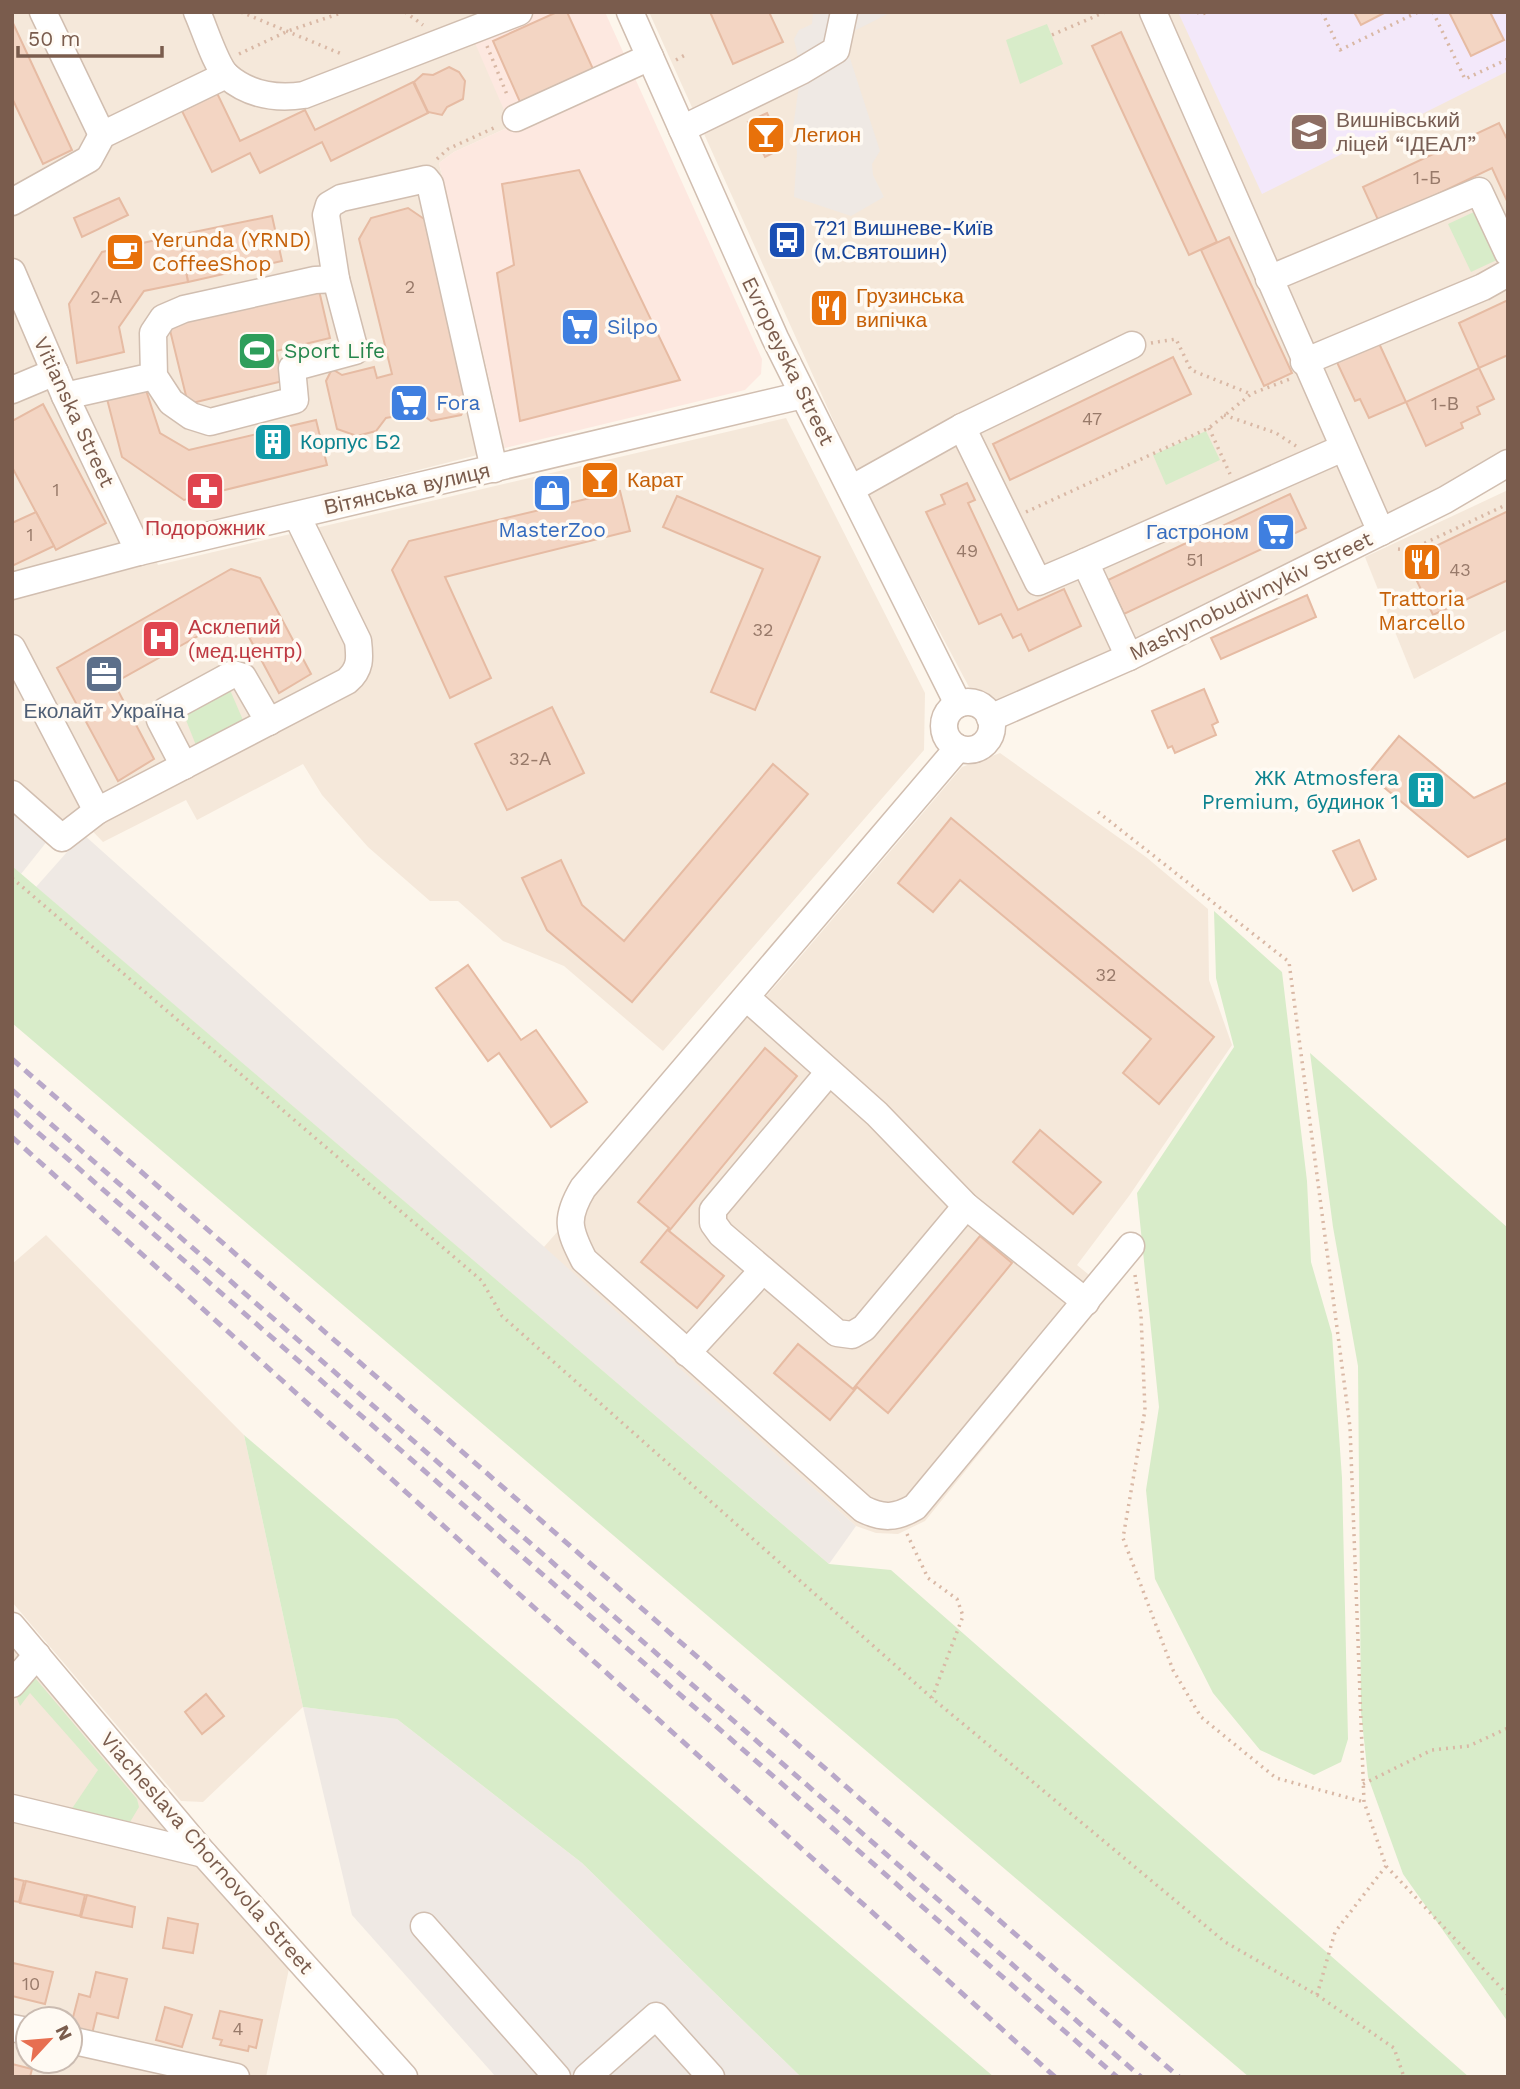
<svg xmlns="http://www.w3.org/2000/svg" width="1520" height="2089" font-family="'Work Sans',sans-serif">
<rect width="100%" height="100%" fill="#fdf6ec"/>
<g fill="#f5e8da">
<path d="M12 12H505L511 126 454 152 439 163 505 448 146 539 158 565 786 418 925 693 924 750 663 1051 564 966 503 941 458 901H430L368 847 322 795 303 764 197 820 186 800 103 842 76 814 57 826 12 788Z"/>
<path d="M649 12H1508V453L1492 466 1025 697 991 701 969 687 866 493Z"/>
<path d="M1508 490V629L1414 679 1365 557Z"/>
<path d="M1000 753 1146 857 1208 909 1209 980 1232 1045 1129 1196 1077 1265 1110 1292 925 1521 898 1534 876 1533 856 1526 543 1248 784 976 962 767Z"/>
<path d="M46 1235 244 1435 303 1707 203 1802 181 1801 12 1602V1264Z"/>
<path d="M12 1641 177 1835 12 1805Z"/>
<path d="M12 1821 165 1859 189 1847 290 1964 266 2077H250L70 2034V2019L12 2020Z"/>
<path d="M12 2024 28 2027V2061H70V2053L170 2077H12Z"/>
</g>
<path fill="#fde8e0" d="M505 12H605L762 359 761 374 745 390 505 448 439 163 454 152 511 126 468 27Z"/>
<g fill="#efe9e4">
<path d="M813 12H892L852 32 845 43 880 151 872 164 873 175 884 197 851 216 794 197 797 152 793 128 801 71 794 39 799 30 812 24Z"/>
<path d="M12 809 48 840 21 874 12 866Z"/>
<path d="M83 834 856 1526 829 1564 36 887Z"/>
<path d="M303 1707 397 1719 582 1863 801 2077H496L352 1915Z"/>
</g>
<path fill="#f3e8fa" d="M1178 12H1508V71L1262 194Z"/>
<g fill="#d8ecc9">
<path d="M1047 24 1063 64 1020 84 1006 40Z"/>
<path d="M1476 211 1499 259 1471 272 1448 224Z"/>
<path d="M1206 431 1220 460 1166 485 1153 455Z"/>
<path d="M230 690 246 727 199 753 184 715Z"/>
<path d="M12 866 829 1564 891 1570 1469 2077H1249L12 1023Z"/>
<path d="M1214 911 1282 972 1307 1181 1311 1262 1332 1334 1342 1478 1348 1739 1341 1762 1314 1775 1260 1750 1213 1693 1155 1579 1146 1490 1159 1407 1137 1193 1234 1047 1216 978Z"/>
<path d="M1310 1053 1508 1228V2022L1403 1874 1368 1777 1361 1712 1358 1366 1333 1227Z"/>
<path d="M244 1435 994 2077H801L582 1863 397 1719 303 1707Z"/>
<path d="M31 1677 36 1679 137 1799 139 1807 130 1822 119 1823 71 1810 98 1770 30 1693 20 1706 16 1696Z"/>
</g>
<g fill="#f3d5c3" stroke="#e6bba3" stroke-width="2">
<path d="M557 12H567L593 69 520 102 493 41Z"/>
<path d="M710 12H769L783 42 733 64Z"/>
<path d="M1354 12H1386L1361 25Z"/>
<path d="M1449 12H1490L1504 40 1471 56Z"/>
<path d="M12 21 72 150 43 164 12 98Z"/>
<path d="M1121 32 1217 242 1189 255 1092 46Z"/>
<path d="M449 67 459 72 465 81 463 99 447 107 442 115 428 112 414 82 423 74 433 75Z"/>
<path d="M413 82 428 113 331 161 322 142 260 173 250 153 212 172 182 111 217 93 240 141 305 110 315 130Z"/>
<path d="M767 113 783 148 765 157 748 122Z"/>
<path d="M1499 123 1508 141V203L1492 168 1379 222 1363 187Z"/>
<path d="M579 170 680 380 520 421 497 273 514 265 502 184Z"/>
<path d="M119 198 128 215 82 237 74 218Z"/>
<path d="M408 208 433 225 473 395 461 415 431 421 419 412 386 418 376 431 357 436 337 429 326 381 332 369 342 375 374 367 377 378 392 374 359 239 371 218Z"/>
<path d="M272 216 282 261 188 282 179 235Z"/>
<path d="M179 235 188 282 144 291 119 327 124 352 77 363 69 304 102 252Z"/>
<path d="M1229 237 1292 373 1264 386 1201 250Z"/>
<path d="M318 286 330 338 276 351 283 381 188 404 168 322Z"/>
<path d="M837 300 845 317 834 322 826 305Z"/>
<path d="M1508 300V355L1479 368 1459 323Z"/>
<path d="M1377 339 1406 402 1369 418 1360 399 1355 401 1335 358Z"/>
<path d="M1173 357 1191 394 1010 480 993 444Z"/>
<path d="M1479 368 1494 399 1477 407 1480 414 1461 423 1463 428 1426 446 1406 402Z"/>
<path d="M145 387 160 433 189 450 316 420 327 465 184 500 122 457 107 399Z"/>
<path d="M43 404 106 523 56 550 12 467V421Z"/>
<path d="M967 483 975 500 968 503 1018 610 1064 589 1081 626 1029 651 1021 634 1013 638 1001 614 979 624 926 512 945 504 941 495Z"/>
<path d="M620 491 630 531 445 577 491 678 450 698 392 570 409 541Z"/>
<path d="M1290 494 1306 528 1124 614 1108 580Z"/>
<path d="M677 496 820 557 755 710 711 692 763 569 663 527Z"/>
<path d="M1508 511V580L1433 615 1407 560Z"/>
<path d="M36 512 54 546 12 566V523Z"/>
<path d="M231 569 260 578 311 674 279 693 242 624 225 621 114 683 154 759 118 781 57 668Z"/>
<path d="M1307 595 1316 617 1221 659 1211 638Z"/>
<path d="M1204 689 1218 722 1212 725 1216 735 1175 753 1172 746 1168 748 1152 711Z"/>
<path d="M552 707 584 773 507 810 475 744Z"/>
<path d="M1399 736 1474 798 1508 782V838L1468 857 1368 774Z"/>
<path d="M773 764 808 794 632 1002 547 930 522 878 561 860 582 905 624 941Z"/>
<path d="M951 818 1214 1037 1159 1104 1123 1073 1151 1039 960 880 933 912 898 883Z"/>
<path d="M1359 840 1376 879 1353 891 1333 851Z"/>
<path d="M468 965 521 1040 536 1030 587 1102 551 1127 499 1053 488 1061 436 988Z"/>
<path d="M765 1048 797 1076 669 1231 724 1276 697 1308 641 1262 669 1228 638 1202Z"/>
<path d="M1040 1130 1101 1182 1073 1214 1013 1162Z"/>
<path d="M980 1236 1012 1263 888 1413 857 1387 830 1420 774 1373 798 1344 853 1389Z"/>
<path d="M206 1694 224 1716 202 1734 185 1712Z"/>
<path d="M12 1878 24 1881 19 1902 12 1901Z"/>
<path d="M26 1881 85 1895 80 1916 20 1903Z"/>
<path d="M87 1895 135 1907 132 1927 81 1917Z"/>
<path d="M168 1918 198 1924 193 1953 163 1948Z"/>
<path d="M13 1963 53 1972 45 2004 12 1996Z"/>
<path d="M96 1972 127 1979 118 2018 97 2013 92 2034 70 2029 79 1994 90 1997Z"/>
<path d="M165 2007 192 2015 182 2047 156 2040Z"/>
<path d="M220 2011 262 2020 256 2048 249 2046 248 2051 220 2045 222 2040 213 2038Z"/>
<path d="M12 2064 32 2069 30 2077H12Z"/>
</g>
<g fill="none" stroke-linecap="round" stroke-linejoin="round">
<g stroke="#d1beb0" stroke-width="29">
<g id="minor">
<path d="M43 12 102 135"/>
<path d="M197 12C204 27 216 66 227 76 249 95 277 99 304 95L519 12"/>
<path d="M630 12 775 338 958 704"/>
<path d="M1153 12 1381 532"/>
<path d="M516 118 650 57"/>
<path d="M682 129 801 71 836 50 844 12"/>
<path d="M12 202 89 159 102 135 226 75"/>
<path d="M12 272 65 396 139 552"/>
<path d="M336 279 326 215 329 205 341 198 426 179 430 184 494 469"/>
<path d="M1269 279 1479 191 1508 253"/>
<path d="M1304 362 1483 287 1508 273"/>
<path d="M12 390 55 372"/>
<path d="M65 396 154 376 171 402 191 416 210 422 295 400 292 368 355 351 336 279 315 280 184 309 163 318 153 333 154 376"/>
<path d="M962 427 1038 582 1085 562 1129 657"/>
<path d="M851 489 962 427 1132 345"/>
<path d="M1085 562 1343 448"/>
<path d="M12 586 139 552 803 395"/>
<path d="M12 648 97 811"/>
<circle cx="968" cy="726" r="24"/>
<path d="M990 718 1129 657 1445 500 1508 463"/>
<path d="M958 748 583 1188C565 1218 568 1229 584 1260L863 1509C883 1519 896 1518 915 1507L1131 1246"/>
<path d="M184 766 160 720 165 711 233 674 243 677 269 722"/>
<path d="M12 794 62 838 97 811 347 681C361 669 360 658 358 641L297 516"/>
<path d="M747 998 877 1114 966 1206 1086 1302"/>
<path d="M829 1072 713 1210V1223L721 1234 837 1333 852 1335 864 1328 966 1206"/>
<path d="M687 1353 763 1270"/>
<path d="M12 1626 204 1854 404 2077"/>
<path d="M12 1684 37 1655"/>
<path d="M12 1808 204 1854"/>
<path d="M424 1926 557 2077"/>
<path d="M12 2028 28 2031"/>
<path d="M70 2040 236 2077"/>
<path d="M587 2077 656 2016 711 2077"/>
</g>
</g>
<g stroke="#d9b8a5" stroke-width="3.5" stroke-dasharray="2 5" stroke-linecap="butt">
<path d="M241 12 344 55"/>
<path d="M405 12 423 25"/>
<path d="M1198 12 1200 15 1207 12"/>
<path d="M1322 12 1340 50 1418 12"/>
<path d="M1433 12 1465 79 1508 59"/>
<path d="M1052 35 1105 12"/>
<path d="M487 46 508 97"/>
<path d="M239 54 288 31 344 12"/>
<path d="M676 60 685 55"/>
<path d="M437 159 448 149 498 126"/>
<path d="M1151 343 1176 339 1191 370 1251 394"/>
<path d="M1224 415 1276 433 1296 446"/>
<path d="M1209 428 1230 474"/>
<path d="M1026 512 1209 428 1251 394 1290 379"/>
<path d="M1398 549 1410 550 1508 504"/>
<path d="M1098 812 1289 962 1350 1427 1364 1802 1386 1866 1508 1995"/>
<path d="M12 878 482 1281 502 1316 932 1698 1225 1942 1317 1995 1394 2048 1404 2077"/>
<path d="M1135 1275 1141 1315 1145 1410 1123 1538 1173 1670 1201 1717 1276 1778 1364 1802"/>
<path d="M907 1534 928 1578 957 1599 963 1616 932 1698"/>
<path d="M1363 1784 1432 1750 1469 1746 1508 1728"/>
<path d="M1317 1995 1335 1932 1386 1866"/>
</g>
<use href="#minor" stroke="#fff" stroke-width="26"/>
<g stroke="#b9a8c9" stroke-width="5" stroke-dasharray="10 7" stroke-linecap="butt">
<path d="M12 1059 1179 2077"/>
<path d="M12 1090 1141 2077"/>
<path d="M12 1110 1117 2077"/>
<path d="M12 1137 1055 2077"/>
</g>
</g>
<defs>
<g id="school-square" transform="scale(2.0125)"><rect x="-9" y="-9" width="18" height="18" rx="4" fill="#8d6e63" stroke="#fffaf3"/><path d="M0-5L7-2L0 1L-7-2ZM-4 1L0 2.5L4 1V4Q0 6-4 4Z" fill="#fff"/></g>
<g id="bar-square" transform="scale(2.0125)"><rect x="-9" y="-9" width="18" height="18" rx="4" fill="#e8710a" stroke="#fffaf3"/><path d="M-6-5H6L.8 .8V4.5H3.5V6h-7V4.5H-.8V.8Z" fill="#fff"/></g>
<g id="bus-square" transform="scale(2.0125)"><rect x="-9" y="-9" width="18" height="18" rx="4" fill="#1a4fb4" stroke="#fffaf3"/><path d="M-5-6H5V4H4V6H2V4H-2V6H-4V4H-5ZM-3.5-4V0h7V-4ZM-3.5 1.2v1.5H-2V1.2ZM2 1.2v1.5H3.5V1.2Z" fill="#fff"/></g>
<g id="cafe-square" transform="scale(2.0125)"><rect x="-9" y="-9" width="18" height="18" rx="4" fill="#e8710a" stroke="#fffaf3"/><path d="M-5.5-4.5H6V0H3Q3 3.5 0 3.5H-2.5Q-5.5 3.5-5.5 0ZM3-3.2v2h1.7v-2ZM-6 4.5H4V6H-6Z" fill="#fff"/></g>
<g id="restaurant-square" transform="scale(2.0125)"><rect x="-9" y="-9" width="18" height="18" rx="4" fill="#e8710a" stroke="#fffaf3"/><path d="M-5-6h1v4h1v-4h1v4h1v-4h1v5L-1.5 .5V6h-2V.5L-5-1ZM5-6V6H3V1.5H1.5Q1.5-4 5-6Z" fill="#fff"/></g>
<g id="supermarket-square" transform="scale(2.0125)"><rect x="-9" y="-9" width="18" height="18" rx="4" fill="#3f7fe0" stroke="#fffaf3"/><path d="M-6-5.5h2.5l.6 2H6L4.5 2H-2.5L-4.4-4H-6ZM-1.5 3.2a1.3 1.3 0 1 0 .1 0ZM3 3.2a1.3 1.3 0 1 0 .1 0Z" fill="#fff"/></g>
<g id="stadium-square" transform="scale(2.0125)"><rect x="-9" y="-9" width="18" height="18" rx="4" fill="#2e9e5b" stroke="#fffaf3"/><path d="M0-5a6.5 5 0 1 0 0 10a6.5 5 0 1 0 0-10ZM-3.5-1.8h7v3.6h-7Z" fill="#fff"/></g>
<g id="building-square" transform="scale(2.0125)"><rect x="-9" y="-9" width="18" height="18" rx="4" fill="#0f9aa8" stroke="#fffaf3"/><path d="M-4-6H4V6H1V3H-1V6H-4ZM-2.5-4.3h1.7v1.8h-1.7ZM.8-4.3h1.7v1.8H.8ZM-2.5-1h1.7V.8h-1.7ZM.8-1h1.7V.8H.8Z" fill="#fff"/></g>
<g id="pharmacy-square" transform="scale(2.0125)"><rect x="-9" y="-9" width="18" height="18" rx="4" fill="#e0444e" stroke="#fffaf3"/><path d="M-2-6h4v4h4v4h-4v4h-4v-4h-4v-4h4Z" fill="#fff"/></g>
<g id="shop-square" transform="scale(2.0125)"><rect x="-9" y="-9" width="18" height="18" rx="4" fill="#3f7fe0" stroke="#fffaf3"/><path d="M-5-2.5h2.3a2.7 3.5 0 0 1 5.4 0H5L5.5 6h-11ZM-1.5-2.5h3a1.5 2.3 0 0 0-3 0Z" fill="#fff"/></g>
<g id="hospital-square" transform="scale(2.0125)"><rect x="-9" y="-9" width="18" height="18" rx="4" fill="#e0444e" stroke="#fffaf3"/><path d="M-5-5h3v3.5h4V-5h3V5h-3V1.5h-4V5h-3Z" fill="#fff"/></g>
<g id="office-square" transform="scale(2.0125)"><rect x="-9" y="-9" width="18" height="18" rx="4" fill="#5c6f8a" stroke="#fffaf3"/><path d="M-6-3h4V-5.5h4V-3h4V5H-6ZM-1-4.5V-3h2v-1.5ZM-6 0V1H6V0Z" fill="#fff"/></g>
</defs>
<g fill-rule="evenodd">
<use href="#school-square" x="1309" y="132"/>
<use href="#bar-square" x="766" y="135"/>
<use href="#bus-square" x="787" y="240"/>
<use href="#cafe-square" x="125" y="252"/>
<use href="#restaurant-square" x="829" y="308"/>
<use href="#supermarket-square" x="580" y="327"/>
<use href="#stadium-square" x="257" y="351"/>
<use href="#supermarket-square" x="409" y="403"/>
<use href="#building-square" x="273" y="442"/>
<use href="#bar-square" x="600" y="480"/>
<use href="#pharmacy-square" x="205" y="491"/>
<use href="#shop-square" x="552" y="493"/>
<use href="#supermarket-square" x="1276" y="532"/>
<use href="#restaurant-square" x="1422" y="562"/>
<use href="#hospital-square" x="161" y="639"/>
<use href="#office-square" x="104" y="674"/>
<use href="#building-square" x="1426" y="790"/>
</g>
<g text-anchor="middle" stroke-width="7" stroke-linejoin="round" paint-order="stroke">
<g font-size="18" fill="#987a6a">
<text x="1427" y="184">1-Б</text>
<text x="410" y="293">2</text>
<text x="106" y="303">2-А</text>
<text x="1445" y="410">1-В</text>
<text x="1092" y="425">47</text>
<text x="56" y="496">1</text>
<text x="30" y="541">1</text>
<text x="967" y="557">49</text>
<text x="1195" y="566">51</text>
<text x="1460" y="576">43</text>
<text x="763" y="636">32</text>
<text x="530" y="765">32-А</text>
<text x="1106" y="981">32</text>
<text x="31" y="1990">10</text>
<text x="238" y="2035">4</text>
</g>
<g font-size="21" fill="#785e54" stroke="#fffaf3" text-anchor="start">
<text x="1336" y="127">Вишнівський<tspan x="1336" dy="24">ліцей “ІДЕАЛ”</tspan></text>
</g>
<g font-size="21" fill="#c56008" stroke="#fffaf3" text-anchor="start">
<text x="793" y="142">Легион</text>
<text x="152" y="247">Yerunda (YRND)<tspan x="152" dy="24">CoffeeShop</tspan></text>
<text x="856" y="303">Грузинська<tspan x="856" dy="24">випічка</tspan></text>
<text x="627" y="487">Карат</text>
<text x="1422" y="606" text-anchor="middle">Trattoria<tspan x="1422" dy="24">Marcello</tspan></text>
</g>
<g font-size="21" fill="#164399" stroke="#fffaf3" text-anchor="start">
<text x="814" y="235">721 Вишневе-Київ<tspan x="814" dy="24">(м.Святошин)</tspan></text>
</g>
<g font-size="21" fill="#366cbe" stroke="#fffaf3" text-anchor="start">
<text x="607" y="334">Silpo</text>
<text x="436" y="410">Fora</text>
<text x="552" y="537" text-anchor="middle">MasterZoo</text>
<text x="1249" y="539" text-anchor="end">Гастроном</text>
</g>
<g font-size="21" fill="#27864d" stroke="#fffaf3" text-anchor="start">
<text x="284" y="358">Sport Life</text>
</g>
<g font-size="21" fill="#7a5c4d" stroke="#fffaf3">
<text transform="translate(788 361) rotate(64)" y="7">Evropeyska Street</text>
<text transform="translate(74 412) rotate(65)" y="7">Vitianska Street</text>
<text transform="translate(407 489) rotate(-13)" y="7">Вітянська вулиця</text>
<text transform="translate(1251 596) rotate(-26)" y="7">Mashynobudivnykiv Street</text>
<text transform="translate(207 1853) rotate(49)" y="7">Viacheslava Chornovola Street</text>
</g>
<g font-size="21" fill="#0d838f" stroke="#fffaf3" text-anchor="start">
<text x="300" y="449">Корпус Б2</text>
<text x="1399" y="785" text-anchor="end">ЖК Atmosfera<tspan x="1399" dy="24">Premium, будинок 1</tspan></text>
</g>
<g font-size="21" fill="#be3a42" stroke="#fffaf3">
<text x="205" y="535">Подорожник</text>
<text x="188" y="634" text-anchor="start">Асклепий<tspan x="188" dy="24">(мед.центр)</tspan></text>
</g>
<g font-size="21" fill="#4e5e75" stroke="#fffaf3">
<text x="104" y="718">Еколайт Україна</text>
</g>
</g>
<rect width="1520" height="2089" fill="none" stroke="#7a5c4d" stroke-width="28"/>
<g transform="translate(49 2040) rotate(64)"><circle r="33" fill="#fffaf3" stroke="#cabbb1" stroke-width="2"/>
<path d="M0-5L12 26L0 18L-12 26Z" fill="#e76f51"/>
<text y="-10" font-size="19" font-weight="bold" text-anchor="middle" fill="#7a5c4d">N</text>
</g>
<path d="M18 46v10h144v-10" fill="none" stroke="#7a5c4d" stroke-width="3.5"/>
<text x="28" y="46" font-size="21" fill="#7a5c4d" stroke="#fffaf3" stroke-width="5" paint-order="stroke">50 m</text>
</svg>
